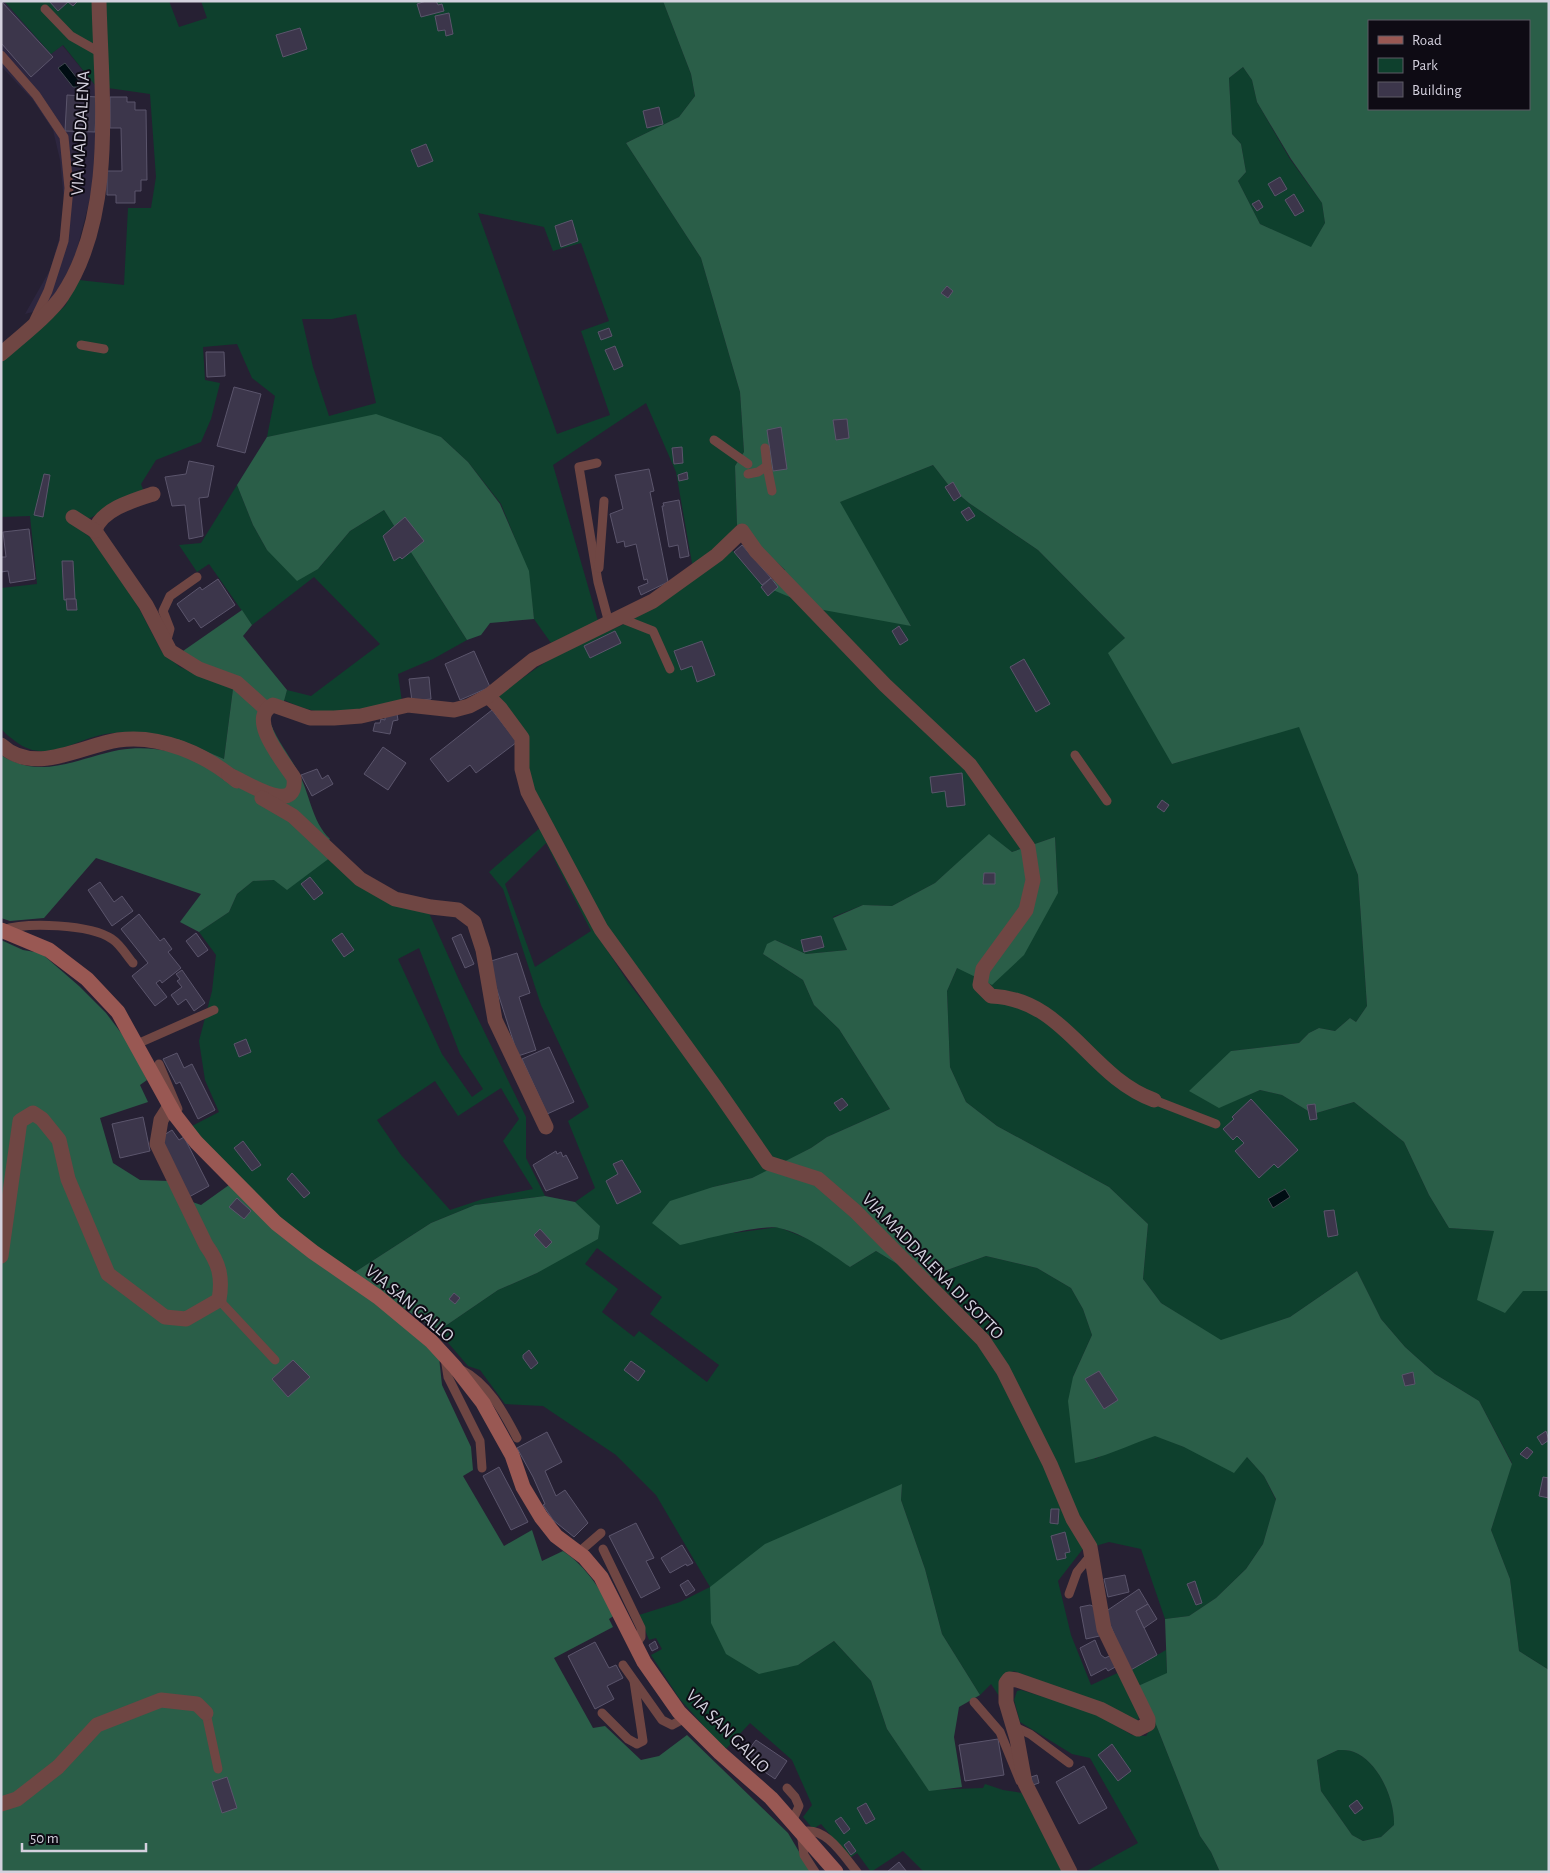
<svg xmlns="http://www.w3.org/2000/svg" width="1550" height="1873" font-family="'Alegreya Sans',sans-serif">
<rect width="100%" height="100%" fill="#262033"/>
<path fill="#2d263f" d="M1 1H4L51 54 62 45 98 89 94 183 75 257 59 288 44 309 25 314 50 270 60 236 64 201 60 160 53 130 33 100 1 66Z"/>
<g fill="#0e402d" fill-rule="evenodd">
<path d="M4 1H93L98 89 63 45 51 54Z"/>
<path d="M105 1H169L179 27 207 18 201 1H663L691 74 695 96 679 117 626 143 701 258 740 392 744 452 735 466 737 525 728 540 693 569 676 472 646 403 553 465 598 621 551 643 534 619 528 571 501 504 468 462 441 437 308 429 267 437 275 396 252 378 237 344 203 347 205 380 220 383 211 419 201 442 156 460 141 484 144 492 88 519 68 520 91 538 131 593 162 652 180 667 233 689 224 759C185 742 157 730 113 733 80 735 47 767 15 741 10 737 4 733 1 728V588L37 584 30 516 1 517V362L65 306 79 280 124 285 128 208H151L156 177 150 94 108 88ZM478 213 544 227 553 251 581 243 609 321 581 331 610 415 557 434ZM356 314 376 403 329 416 313 367 302 319H332Z"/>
<path d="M1243 67 1252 80 1257 102 1290 159 1322 203 1325 223 1311 248 1260 224 1238 181 1246 172 1241 144 1232 134 1229 78Z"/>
<path d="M933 465 950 487 969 503 1038 550 1125 638 1172 764 1299 726 1358 875 1367 1006 1356 1022 1350 1018 1335 1031 1319 1028 1309 1033 1299 1043 1231 1051 1219 1107 1260 1090 1282 1095 1313 1114 1354 1102 1404 1142 1429 1195 1449 1228 1494 1231 1523 1291H1549V1670L1519 1651 1510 1579 1491 1530 1512 1463 1479 1401 1435 1374 1405 1347 1381 1319 1357 1271 1290 1317 1221 1341 1161 1303 1143 1279 1148 1224 1109 1187 997 1126 966 1102 950 1067 947 991 957 968 1058 893 1055 837 1012 852 989 835 935 883 892 906 863 905 833 917 847 950 806 954 775 940 763 954 803 980 814 1005 839 1029 890 1109 827 1137 811 1148 768 1171 752 1178 713 1187 734 1233 778 1227 816 1242 850 1267 876 1251 922 1279 986 1256 1037 1268 1071 1288 1083 1309 1092 1335 1073 1377 1095 1459 1111 1451 1155 1435 1184 1447 1247 1457 1264 1476 1276 1500 1263 1544 1246 1569 1216 1598 1189 1616 1165 1619 1141 1549 1109 1542 1082 1550 1058 1581 1071 1635 1091 1685 1122 1671 1140 1712 1138 1720H1129L1099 1704 1014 1671 1004 1676 1005 1705 991 1684 980 1695 942 1634 925 1569 901 1500 902 1484 798 1665 834 1641 871 1681 887 1729 929 1790 983 1788 985 1784 1003 1790 1022 1793 1063 1872H924L903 1851 871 1872 857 1853 850 1858 821 1824 813 1829 803 1817 812 1805 792 1760 750 1723 725 1750 679 1698 651 1655 662 1649 656 1638 649 1640 639 1615 680 1602 710 1587 656 1495 616 1455 543 1406 505 1404 480 1370 468 1366 438 1331 498 1290 537 1273 600 1227 575 1202 595 1188 568 1121 589 1107 541 1005 503 889 489 872 541 827 598 936 628 982 766 1161 606 924 530 782 524 730 498 695 557 654 620 626 661 604 732 550 766 587 911 626 839 502ZM546 843 591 931 535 967 505 884ZM597 1248 662 1297 650 1314 719 1365 707 1382 639 1331 634 1337 602 1312 618 1289 585 1264Z"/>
<path d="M237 485 253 525 267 550 318 569 350 531 384 510 467 640 433 659 398 674 402 702C359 714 326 721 284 700L287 690 311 696 380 644 314 577 252 625 209 564 197 572 179 545 201 543Z"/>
<path d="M331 857 429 913 459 980 526 1117V1158L545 1196 475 1205 431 1223 352 1274 289 1231 190 1127 219 1112 205 1080 199 1041 212 991 216 955 199 932 229 912 237 894 253 881 274 880ZM419 948 460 1054 483 1089 472 1097 442 1054 398 959ZM435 1081 458 1116 501 1088 519 1119 503 1141 533 1189 483 1199 450 1210 401 1155 377 1120Z"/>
<path d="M1166 1650 1167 1674 1138 1686 1129 1671Z"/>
<path d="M1021 1690 1093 1712 1132 1735 1146 1736 1155 1722 1200 1836 1211 1852 1220 1872H1085L1138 1843 1090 1758 1072 1754 1020 1722 1014 1700 1017 1691Z"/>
<path d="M1338 1750C1343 1750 1349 1750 1354 1752 1379 1762 1395 1800 1394 1825L1381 1837 1363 1841 1352 1835 1321 1791 1317 1760Z"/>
</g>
<g fill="#2a5e48" fill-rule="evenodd">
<path d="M663 1H1549V1291H1523L1505 1313 1477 1300 1494 1231 1449 1228 1429 1195 1404 1142 1354 1102 1313 1114 1282 1095 1260 1090 1219 1108 1189 1091 1231 1051 1299 1043 1309 1033 1319 1028 1335 1031 1350 1018 1356 1022 1367 1006 1358 875 1299 727 1172 764 1108 653 1125 638 1038 550 969 503 950 487 933 465 840 502 911 626 818 609 766 587 785 570 737 525 735 466 744 452 740 392 701 258 626 143 679 117 695 96 691 74ZM1369 21H1529V109H1369ZM1243 67 1252 80 1257 102 1291 159 1322 203 1325 223 1311 247 1260 224 1238 181 1246 172 1241 144 1232 134 1229 78Z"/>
<path d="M376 414 441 437 468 462 500 504 529 571 534 619 490 623 481 635 467 640 384 510 350 531 318 569 297 581 267 550 253 525 237 485 267 437Z"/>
<path d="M242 610 252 625 243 636 287 690 281 712 273 711 268 716C275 738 286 750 297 770 310 792 311 821 330 839L321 847 331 857 287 890 274 880 253 881 237 894 229 912 199 932 180 922 201 894 96 858 44 918 10 921 1 918V755C42 781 77 758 119 750 138 747 154 748 173 752L178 739 224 759 233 689 183 651Z"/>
<path d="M989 834 1012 852 1055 837 1058 893 1024 955 992 985 957 968 947 991 950 1067 966 1102 997 1126 1109 1187 1148 1224 1143 1279 1161 1303 1221 1340 1290 1317 1357 1271 1381 1319 1405 1347 1435 1374 1479 1401 1512 1464 1491 1530 1510 1579 1519 1651 1549 1670V1872H1220L1211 1852 1200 1836 1155 1722 1138 1686 1167 1673 1165 1619 1189 1616 1216 1598 1246 1569 1263 1544 1276 1499 1264 1476 1247 1457 1234 1473 1184 1447 1155 1436C1129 1445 1103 1458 1075 1463L1068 1401 1073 1377 1092 1335 1083 1309 1071 1288 1037 1268 986 1256 922 1279 876 1251 850 1267C828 1252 806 1234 779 1228 760 1224 702 1240 680 1245L652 1223 670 1201 713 1187 752 1178 811 1148 827 1137 890 1109 839 1029 814 1005 803 980 763 954 767 944 775 940 806 954 847 950 833 918 863 905 892 906 935 883ZM1338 1750C1343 1750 1349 1750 1354 1752 1379 1762 1395 1800 1394 1825L1381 1837 1363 1841 1352 1835 1321 1791 1317 1760Z"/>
<path d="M1 940 23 950 41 953 79 986 106 1013 128 1042 147 1080 140 1085 148 1102 100 1118 113 1163 140 1180 169 1181 184 1199 201 1205 229 1185 347 1279 439 1357 442 1385 471 1447 473 1470 463 1476 504 1546 532 1530 542 1561 563 1551C588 1568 600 1590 615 1615L609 1619 613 1627 554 1658 593 1728 605 1726 641 1760 659 1756 687 1735 788 1833 811 1872H1Z"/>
<path d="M545 1196 575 1202 600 1226 598 1239 537 1273 498 1290 438 1331 352 1274 431 1223 475 1205Z"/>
<path d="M902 1484 901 1500 925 1569 942 1634 980 1695 959 1707 954 1737 962 1787 929 1791 887 1729 871 1681 834 1641 798 1665 759 1674 726 1654 711 1623 710 1587 765 1544Z"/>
</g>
<g fill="#000d13" stroke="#404850">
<path d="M65 63 80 82 78 87H73L58 68Z"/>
<path d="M1285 1189 1290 1197 1273 1208 1268 1199Z"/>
</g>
<g fill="#3c364b" stroke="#5b556c">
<path d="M1 1 53 57 31 77 1 43Z"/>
<path d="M49 1H78L73 6 68 2 58 11Z"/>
<path d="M426 1H436L438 5 442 4 444 11 421 17 417 4Z"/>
<path d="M449 13 453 34 446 36 445 30 438 31 435 16Z"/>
<path d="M300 28 307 49 283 57 276 35Z"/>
<path d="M67 95 97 97 95 132 65 131Z"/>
<path d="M110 97H127V102H135V110H146L147 180H141V191H135V203H116V195H107V171H122L121 128H110Z"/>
<path d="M659 107 663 124 647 128 643 111Z"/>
<path d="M426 144 433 161 418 167 411 150Z"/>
<path d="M1280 177 1287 189 1275 196 1268 184Z"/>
<path d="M1294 194 1304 211 1295 216 1285 200Z"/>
<path d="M1259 200 1263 207 1257 211 1252 204Z"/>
<path d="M572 220 578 241 561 247 555 226Z"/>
<path d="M947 286 953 291 948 298 941 293Z"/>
<path d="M609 328 612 336 601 340 598 332Z"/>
<path d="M615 346 623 366 614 370 605 350Z"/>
<path d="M206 352H224L225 376 207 377Z"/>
<path d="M234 387 261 394 245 453 217 446Z"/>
<path d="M847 419 849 438 836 440 833 420Z"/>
<path d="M781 427 787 469 773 471 767 430Z"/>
<path d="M682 447 683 463 674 464 672 448Z"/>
<path d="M189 461 214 466 208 497 199 498 203 536 189 539 185 505 172 506 165 477 186 474Z"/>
<path d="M649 469 654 491 650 492 668 582 641 595 638 587 648 583 647 579 644 580 636 544 625 547 624 541 617 543 610 514 623 509 615 475Z"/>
<path d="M687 472 688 479 679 481 678 475Z"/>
<path d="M44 474 50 475 43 517 34 515Z"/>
<path d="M953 482 961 496 954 501 945 487Z"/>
<path d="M679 500 689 556 680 558 678 545 669 547 662 506H664L663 503Z"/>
<path d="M969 507 975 516 967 521 961 512Z"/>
<path d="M405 517 424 541 402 559 400 557 394 561 383 536Z"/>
<path d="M29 529 35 579 10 583 8 571 1 572V557H6L3 532Z"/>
<path d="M742 545 771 578 762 585 734 552Z"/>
<path d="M62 561H73L75 599 64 600Z"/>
<path d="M771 578 778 587 768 596 761 587Z"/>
<path d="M218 579 235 605 201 628 194 618 189 622 177 604 200 587 202 590Z"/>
<path d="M66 599H76L77 610H67Z"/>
<path d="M899 626 908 640 900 645 892 631Z"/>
<path d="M615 631 621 643 590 658 584 646Z"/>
<path d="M702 641 715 675 697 682 692 666 681 670 674 651Z"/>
<path d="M474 651 490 687 460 700 445 664Z"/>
<path d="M1024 659 1050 704 1036 712 1010 667Z"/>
<path d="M429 677 431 699 412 701 409 679Z"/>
<path d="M492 710 517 742 476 773 470 765 448 782 430 759Z"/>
<path d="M397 714 398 720 393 721 390 734 373 731 375 723H380L381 719 385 720V717Z"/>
<path d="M383 747 406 763 388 790 364 774Z"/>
<path d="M317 769 322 779 328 775 333 784 312 796 301 775Z"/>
<path d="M962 773 965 805 947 807 945 791 932 793 930 777Z"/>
<path d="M1162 800 1169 805 1164 812 1157 807Z"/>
<path d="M984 873H995V884H983Z"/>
<path d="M310 877 323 893 314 900 301 884Z"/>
<path d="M100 882 114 902 122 896 133 911 112 926 88 890Z"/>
<path d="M139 914 160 941 164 938 172 949 168 952 181 968 162 983 160 980 156 983 167 997 155 1006 132 976 148 963 121 929Z"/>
<path d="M196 933 208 950 198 957 186 941Z"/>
<path d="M342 933 354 950 344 957 332 940Z"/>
<path d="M461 934 474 964 465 968 452 938Z"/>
<path d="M821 936 824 947 804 952 801 940Z"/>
<path d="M517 953 530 993 519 997 536 1050 518 1056 488 962Z"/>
<path d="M182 970 205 1003 194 1011 186 999 178 1005 171 995 182 987 177 981 180 979 176 974Z"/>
<path d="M246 1039 251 1052 239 1057 234 1044Z"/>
<path d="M549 1047 574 1102 547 1114 522 1059Z"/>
<path d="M177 1053 184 1068 192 1064 215 1110 198 1119 180 1082 176 1084 163 1059Z"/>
<path d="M842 1098 848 1105 840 1111 834 1103Z"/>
<path d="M1251 1099 1298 1150 1278 1168 1274 1164 1259 1178 1235 1151 1244 1143 1237 1136 1233 1140 1223 1129 1234 1119 1232 1117Z"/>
<path d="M1315 1104 1317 1119 1310 1120 1307 1105Z"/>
<path d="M143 1117 150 1151 120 1158 112 1124Z"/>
<path d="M172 1130 179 1140 184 1137 209 1186 189 1197 162 1142 164 1135Z"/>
<path d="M243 1141 261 1165 252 1171 234 1148Z"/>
<path d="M556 1151 557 1154 561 1152 563 1157 566 1155 578 1178 546 1191 533 1165Z"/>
<path d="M622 1160 641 1192 617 1204 606 1181 618 1174 613 1164Z"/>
<path d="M292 1173 310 1193 304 1198 287 1179Z"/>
<path d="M237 1198 251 1211 244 1219 229 1207Z"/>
<path d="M1334 1210 1338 1235 1328 1237 1324 1211Z"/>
<path d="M540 1229 552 1242 546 1248 534 1235Z"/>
<path d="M454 1293 460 1298 455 1304 449 1299Z"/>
<path d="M529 1350 538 1363 531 1369 523 1358V1355Z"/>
<path d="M293 1360 310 1377 288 1397 272 1379Z"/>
<path d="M631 1361 645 1371 638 1381 624 1370Z"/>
<path d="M1099 1371 1118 1400 1104 1409 1085 1379Z"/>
<path d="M1413 1372 1415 1384 1405 1386 1402 1375Z"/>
<path d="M1546 1431 1549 1440 1542 1445 1537 1437Z"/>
<path d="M547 1432 562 1462 545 1471 556 1496 565 1490 588 1523 574 1537 553 1520 543 1505 545 1504 533 1477 517 1448Z"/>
<path d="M1527 1447 1533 1452 1527 1459 1520 1454Z"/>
<path d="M499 1467 528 1522 511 1530 483 1476Z"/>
<path d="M1543 1477 1549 1478V1498L1539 1496Z"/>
<path d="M1051 1509H1059L1058 1524 1050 1523Z"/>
<path d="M636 1523 654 1558 646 1561 660 1588 641 1598 609 1536Z"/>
<path d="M1065 1532 1070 1552 1065 1553 1066 1558 1057 1560 1051 1536Z"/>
<path d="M682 1545 693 1563 687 1566 686 1564 670 1573 661 1558Z"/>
<path d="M1125 1575 1129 1592 1108 1597 1104 1579Z"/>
<path d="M688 1580 695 1590 686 1596 680 1585Z"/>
<path d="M1195 1581 1202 1603 1196 1605 1187 1584Z"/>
<path d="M1139 1589 1148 1604 1136 1611 1157 1655 1129 1671 1105 1612Z"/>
<path d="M1148 1604 1157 1619 1144 1628 1136 1611Z"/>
<path d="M1090 1605 1098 1608 1104 1635 1086 1639 1080 1607Z"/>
<path d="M1095 1640 1101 1655 1105 1658 1114 1654 1119 1665 1108 1671 1106 1668 1091 1676 1080 1648Z"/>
<path d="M655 1641 658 1648 652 1651 649 1645Z"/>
<path d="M595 1642 609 1668 616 1665 623 1678 607 1686 614 1699 595 1709 568 1656Z"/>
<path d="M998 1739 1004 1775 965 1781 959 1745Z"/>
<path d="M756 1740 787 1761 775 1779 743 1757Z"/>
<path d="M1112 1744 1131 1771 1118 1781 1098 1755Z"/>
<path d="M1084 1766 1107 1808 1079 1824 1056 1782Z"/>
<path d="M1037 1775 1039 1783 1033 1785 1031 1777Z"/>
<path d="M227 1777 237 1808 222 1813 212 1782Z"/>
<path d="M1357 1800 1363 1808 1355 1814 1349 1806Z"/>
<path d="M866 1803 875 1819 866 1824 857 1808Z"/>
<path d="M841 1817 850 1829 844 1834 835 1821Z"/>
<path d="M849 1841 856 1851 851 1855 844 1845Z"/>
<path d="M899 1862 907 1872H887Z"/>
</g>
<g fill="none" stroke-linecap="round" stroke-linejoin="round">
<g stroke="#6f4643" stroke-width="9">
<path d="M45 9 71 36 101 53"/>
<path d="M1 55 36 95 64 137 69 188 64 241 48 291 34 320"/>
<path d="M81 345 104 349"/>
<path d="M714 440 748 464"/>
<path d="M597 463 579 467 598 582 609 623"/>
<path d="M767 466 772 491"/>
<path d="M748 474 758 472 767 466 765 448"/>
<path d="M599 568 604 501"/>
<path d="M620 618 653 631 670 669"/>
<path d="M166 643 170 629 163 611 170 596 197 577"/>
<path d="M1075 755 1107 801"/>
<path d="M2 930C27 922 90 924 112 939 120 944 127 956 133 963"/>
<path d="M137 1044 214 1010"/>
<path d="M159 1064 178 1109"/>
<path d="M1154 1100 1216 1124"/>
<path d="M219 1300 275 1360"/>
<path d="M445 1358 448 1377 480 1441 482 1468"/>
<path d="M460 1369C488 1383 503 1411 517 1438"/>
<path d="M603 1549 641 1628V1637L635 1645"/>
<path d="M578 1553 601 1533"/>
<path d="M1069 1594 1077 1572 1091 1555"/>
<path d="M623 1665 662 1720 672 1725 685 1718"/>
<path d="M974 1702 1000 1732 1020 1781"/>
<path d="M206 1713 218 1769"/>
<path d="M602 1713 628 1739 637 1744 643 1741 634 1681"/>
<path d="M1013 1726 1030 1734 1069 1763"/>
<path d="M787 1788 795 1797 799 1806 792 1822"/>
<path d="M815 1872 804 1855 801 1832C825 1825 843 1855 857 1872"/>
</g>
<g stroke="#6f4643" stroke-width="15">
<path d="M1 354C19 338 49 315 62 296 117 214 101 95 99 1"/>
<path d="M153 494C134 500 100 510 95 531L146 605 170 651 199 669 237 683 266 709"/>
<path d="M73 517 95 531"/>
<path d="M488 696 500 708 522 738V769L528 792 601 929 716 1088 768 1163 818 1179 855 1211 983 1340 1003 1370 1050 1464 1073 1519 1090 1547 1104 1629 1148 1719V1724L1138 1729 1100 1709 1017 1680 1009 1679 1006 1683V1702L1017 1739 1025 1783 1070 1872"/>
<path d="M1 745C34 776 81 746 118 740 160 734 205 754 237 781"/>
<path d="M229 775C245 781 298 818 294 778 283 761 246 718 273 705L310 718H334L361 716 408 705 454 710 469 706 488 696 533 660 653 601 717 555 742 531 756 551 885 685 970 765 1028 847 1033 880 1026 910 983 969 980 985 991 996C1066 999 1088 1076 1154 1100"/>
<path d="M262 798 293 816 360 879 395 899 431 907 458 910 474 922 483 950 495 1020 546 1127"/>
<path d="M1 1256 20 1121 33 1113 42 1119 59 1140 68 1179 108 1274 165 1317 186 1319 219 1300C223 1277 219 1263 206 1245L157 1144 161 1120 170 1106"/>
<path d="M1 1804 17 1799 58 1767 97 1725 161 1700 197 1704 206 1713"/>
</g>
<path stroke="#995853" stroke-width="15" d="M1 930 49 950 87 979 118 1012 175 1115 196 1142 276 1223 313 1252 378 1297 431 1341 455 1367 483 1403 512 1455 523 1487 541 1517 556 1536 584 1557 601 1577 644 1662 679 1712 720 1753 771 1798 836 1872"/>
</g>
<g text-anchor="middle" stroke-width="4" stroke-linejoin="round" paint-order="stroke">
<g font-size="18" fill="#d4d1de" stroke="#0e0b14">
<text transform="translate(80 133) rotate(-87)" y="6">VIA MADDALENA</text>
<text transform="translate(933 1266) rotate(46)" y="6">VIA MADDALENA DI SOTTO</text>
<text transform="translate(410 1303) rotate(40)" y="6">VIA SAN GALLO</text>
<text transform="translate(728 1731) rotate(45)" y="6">VIA SAN GALLO</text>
</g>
</g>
<rect width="1550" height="1873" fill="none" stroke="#d4d1de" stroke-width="5"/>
<rect x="1368" y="20" width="162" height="90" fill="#0e0b14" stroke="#5d5a65"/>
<rect x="1378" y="36" width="25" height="8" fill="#995853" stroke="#5d5a65"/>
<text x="1412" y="45" font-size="15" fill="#d4d1de">Road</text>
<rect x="1378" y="58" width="25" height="15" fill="#0e402d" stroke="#5d5a65"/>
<text x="1412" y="70" font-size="15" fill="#d4d1de">Park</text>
<rect x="1378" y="82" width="25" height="15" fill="#3c364b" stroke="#5d5a65"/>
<text x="1412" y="95" font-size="15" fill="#d4d1de">Building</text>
<path d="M22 1843v8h124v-8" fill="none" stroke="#d4d1de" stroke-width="2.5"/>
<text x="30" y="1843" font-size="15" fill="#d4d1de" stroke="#0e0b14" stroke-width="4" paint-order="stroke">50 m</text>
</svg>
